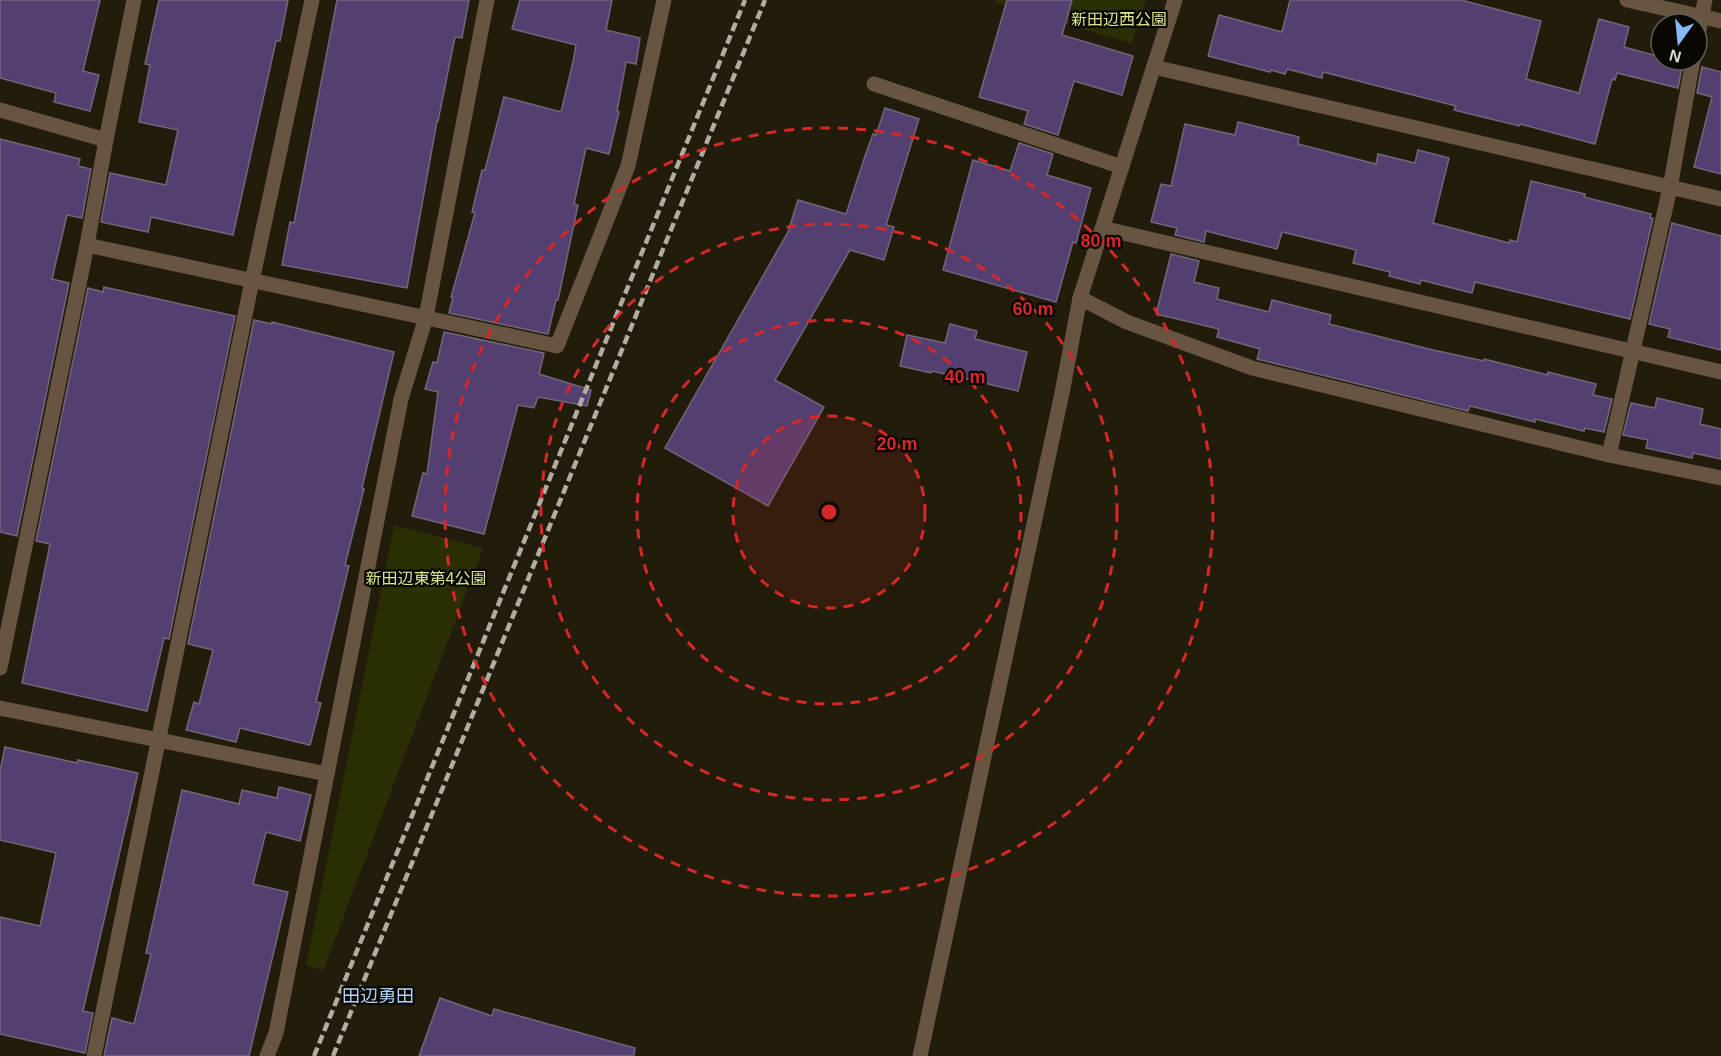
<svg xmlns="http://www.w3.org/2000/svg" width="1721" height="1056" font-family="Arial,'Noto Sans JP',sans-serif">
<rect width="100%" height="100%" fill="#211c0b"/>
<g fill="#2c2e06">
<path d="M996 0H1146L1132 44 995 2Z"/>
<path d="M394 525 483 548 323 971 306 965Z"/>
</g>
<g fill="#543f71" stroke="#6f687a" stroke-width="1.5">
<path d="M0 0H100L83 71 99 75 90 111 54 102 56 93 0 78Z"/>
<path d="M159 0H288L280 41H276L233 235 151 217 148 232 101 222 110 173 166 185 178 130 139 122 150 65 145 64Z"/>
<path d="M337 0H469L462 38 455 37 438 121H437L407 288 282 265 290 222 294 223Z"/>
<path d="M520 0H612L606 30 640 38 636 64 626 62 617 111 619 112 609 154 586 148 574 204 578 205 558 300H556L548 334 449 313 453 297H451L475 213 472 212 482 170H485L504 97 561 112 573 62 576 45 512 29Z"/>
<path d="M1007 0H1072L1062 35 1133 56 1122 95 1074 81 1058 135 1024 124 1028 111 979 97Z"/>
<path d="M1290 0H1461L1541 21 1526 79 1579 93 1599 19 1629 27 1624 47 1661 57V60L1683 62 1678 88 1617 73 1615 80 1612 79 1595 144 1520 124 1519 126 1491 119 1454 110 1456 106 1323 72 1322 78 1287 69 1285 74 1271 70 1270 72 1208 56 1219 15 1282 32Z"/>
<path d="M1702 67 1721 72V174L1694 167 1712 97 1697 93Z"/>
<path d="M885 108 919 119 886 225 894 227 884 260 850 250 775 380 824 407 768 506 665 448 788 232 798 200 846 214 864 159 873 134 876 135Z"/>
<path d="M1238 122 1299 137 1298 144 1376 164 1378 154 1415 163 1418 150 1449 158 1433 223 1509 243 1510 240 1517 242 1531 181 1585 194 1584 197 1651 214 1650 218H1653L1630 319 1475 282 1472 293 1421 280 1420 284 1389 276 1390 272 1353 263 1356 250 1282 232 1277 249 1206 231 1204 242 1175 235 1177 228 1151 222 1161 184 1171 186 1185 124 1235 135Z"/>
<path d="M0 139 80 159 78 166 91 169 82 218 67 215 52 279 69 283 17 536 0 532Z"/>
<path d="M1019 143 1053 154 1047 175 1091 188 1076 243 1073 242 1056 302 943 270 973 160 1010 171Z"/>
<path d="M1672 223 1721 236V350L1668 337 1670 329 1649 324Z"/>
<path d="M1171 254 1199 261 1194 282 1219 288 1217 299 1269 312 1272 300 1331 315 1329 324 1433 350 1484 361V359L1548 375V372L1596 384 1593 395 1612 399 1604 432 1585 428 1584 431 1535 419V422L1470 406 1468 411 1257 359 1260 349 1217 337 1219 329 1156 314Z"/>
<path d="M104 287 235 316 169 639 164 638 147 711 22 683 50 544 36 541 88 288 103 292Z"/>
<path d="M254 320 272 324V322L394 352 362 488 364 489 345 565 349 566 316 702 321 703 310 745 240 728 236 742 186 730 194 702 199 704 213 650 188 644Z"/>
<path d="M950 324 977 331 975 339 1027 352 1018 391 932 371 931 373 900 366 907 335 945 343Z"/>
<path d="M444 332 544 353 539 374 591 390 587 406 538 397 534 408 518 405 484 534 412 516 423 473 427 474 438 392 425 389 433 362 437 363Z"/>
<path d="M1657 398 1703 409 1700 424 1721 429V459L1693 453 1692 458 1646 448 1648 440 1623 435 1631 403 1655 408Z"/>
<path d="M5 747 77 763 78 760 138 773 83 1011 93 1013 85 1053 0 1034V917L40 926 56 853 0 840V771Z"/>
<path d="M279 787 311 795 300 841 266 832 253 884 288 892 249 1056H104L112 1018 134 1024 151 954 146 953 182 790 239 804 242 790 277 798Z"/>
<path d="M440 998 492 1016 494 1009 635 1048 634 1056H419Z"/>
</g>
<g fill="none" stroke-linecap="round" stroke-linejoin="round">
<g stroke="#675542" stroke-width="15">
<path d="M1627 0 1721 21"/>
<path d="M1697 40 1705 0"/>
<path d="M1154 67 1721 199"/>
<path d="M874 84 1122 167"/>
<path d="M0 110 106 140"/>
<path d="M1102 228 1721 372"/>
<path d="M87 245 557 346 628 166 664 0"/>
<path d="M1080 298 1127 322 1252 368 1609 455 1721 478"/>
<path d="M1609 455 1670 188 1693 60"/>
<path d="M0 668 87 245 106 140 134 0"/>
<path d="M0 708 327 774"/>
<path d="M94 1056 252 281 312 0"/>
<path d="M267 1056 276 1033 401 399 426 317 487 0"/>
<path d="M920 1056 1062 393 1080 298 1175 0"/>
</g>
<g stroke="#b1ada1" stroke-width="4.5" stroke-dasharray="9 4.5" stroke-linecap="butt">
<path d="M314 1056 745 0"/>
<path d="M333 1056 765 0"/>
</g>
</g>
<circle cx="829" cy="512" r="96" fill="#d62828" fill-opacity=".12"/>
<g fill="none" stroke="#d62828" stroke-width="3" stroke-dasharray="10 8">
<circle cx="829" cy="512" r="96"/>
<circle cx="829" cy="512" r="192"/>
<circle cx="829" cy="512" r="288"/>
<circle cx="829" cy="512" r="384"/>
</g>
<g text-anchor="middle" stroke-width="4.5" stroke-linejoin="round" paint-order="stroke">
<g font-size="16" fill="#dde489" stroke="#080702">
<text x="1119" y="25">新田辺西公園</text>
<text x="426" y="584">新田辺東第4公園</text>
</g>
<g font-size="18" fill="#b4d2f6" stroke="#080702">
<text x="378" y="1002">田辺勇田</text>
</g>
</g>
<circle cx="829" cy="512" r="9" fill="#d62828" stroke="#080702" stroke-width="3"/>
<g font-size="18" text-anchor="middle" font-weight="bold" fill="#d62828" stroke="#080702" stroke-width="4.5" stroke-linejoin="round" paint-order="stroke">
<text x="1101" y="247">80 m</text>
<text x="1033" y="315">60 m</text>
<text x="965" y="383">40 m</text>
<text x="897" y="450">20 m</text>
</g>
<g transform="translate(1679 42) rotate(195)"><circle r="28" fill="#080702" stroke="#5e5c54" stroke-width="1.5"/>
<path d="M0-4.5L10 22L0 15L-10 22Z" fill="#85bbfb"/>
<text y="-9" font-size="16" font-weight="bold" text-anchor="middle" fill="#dedbd0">N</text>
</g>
</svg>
